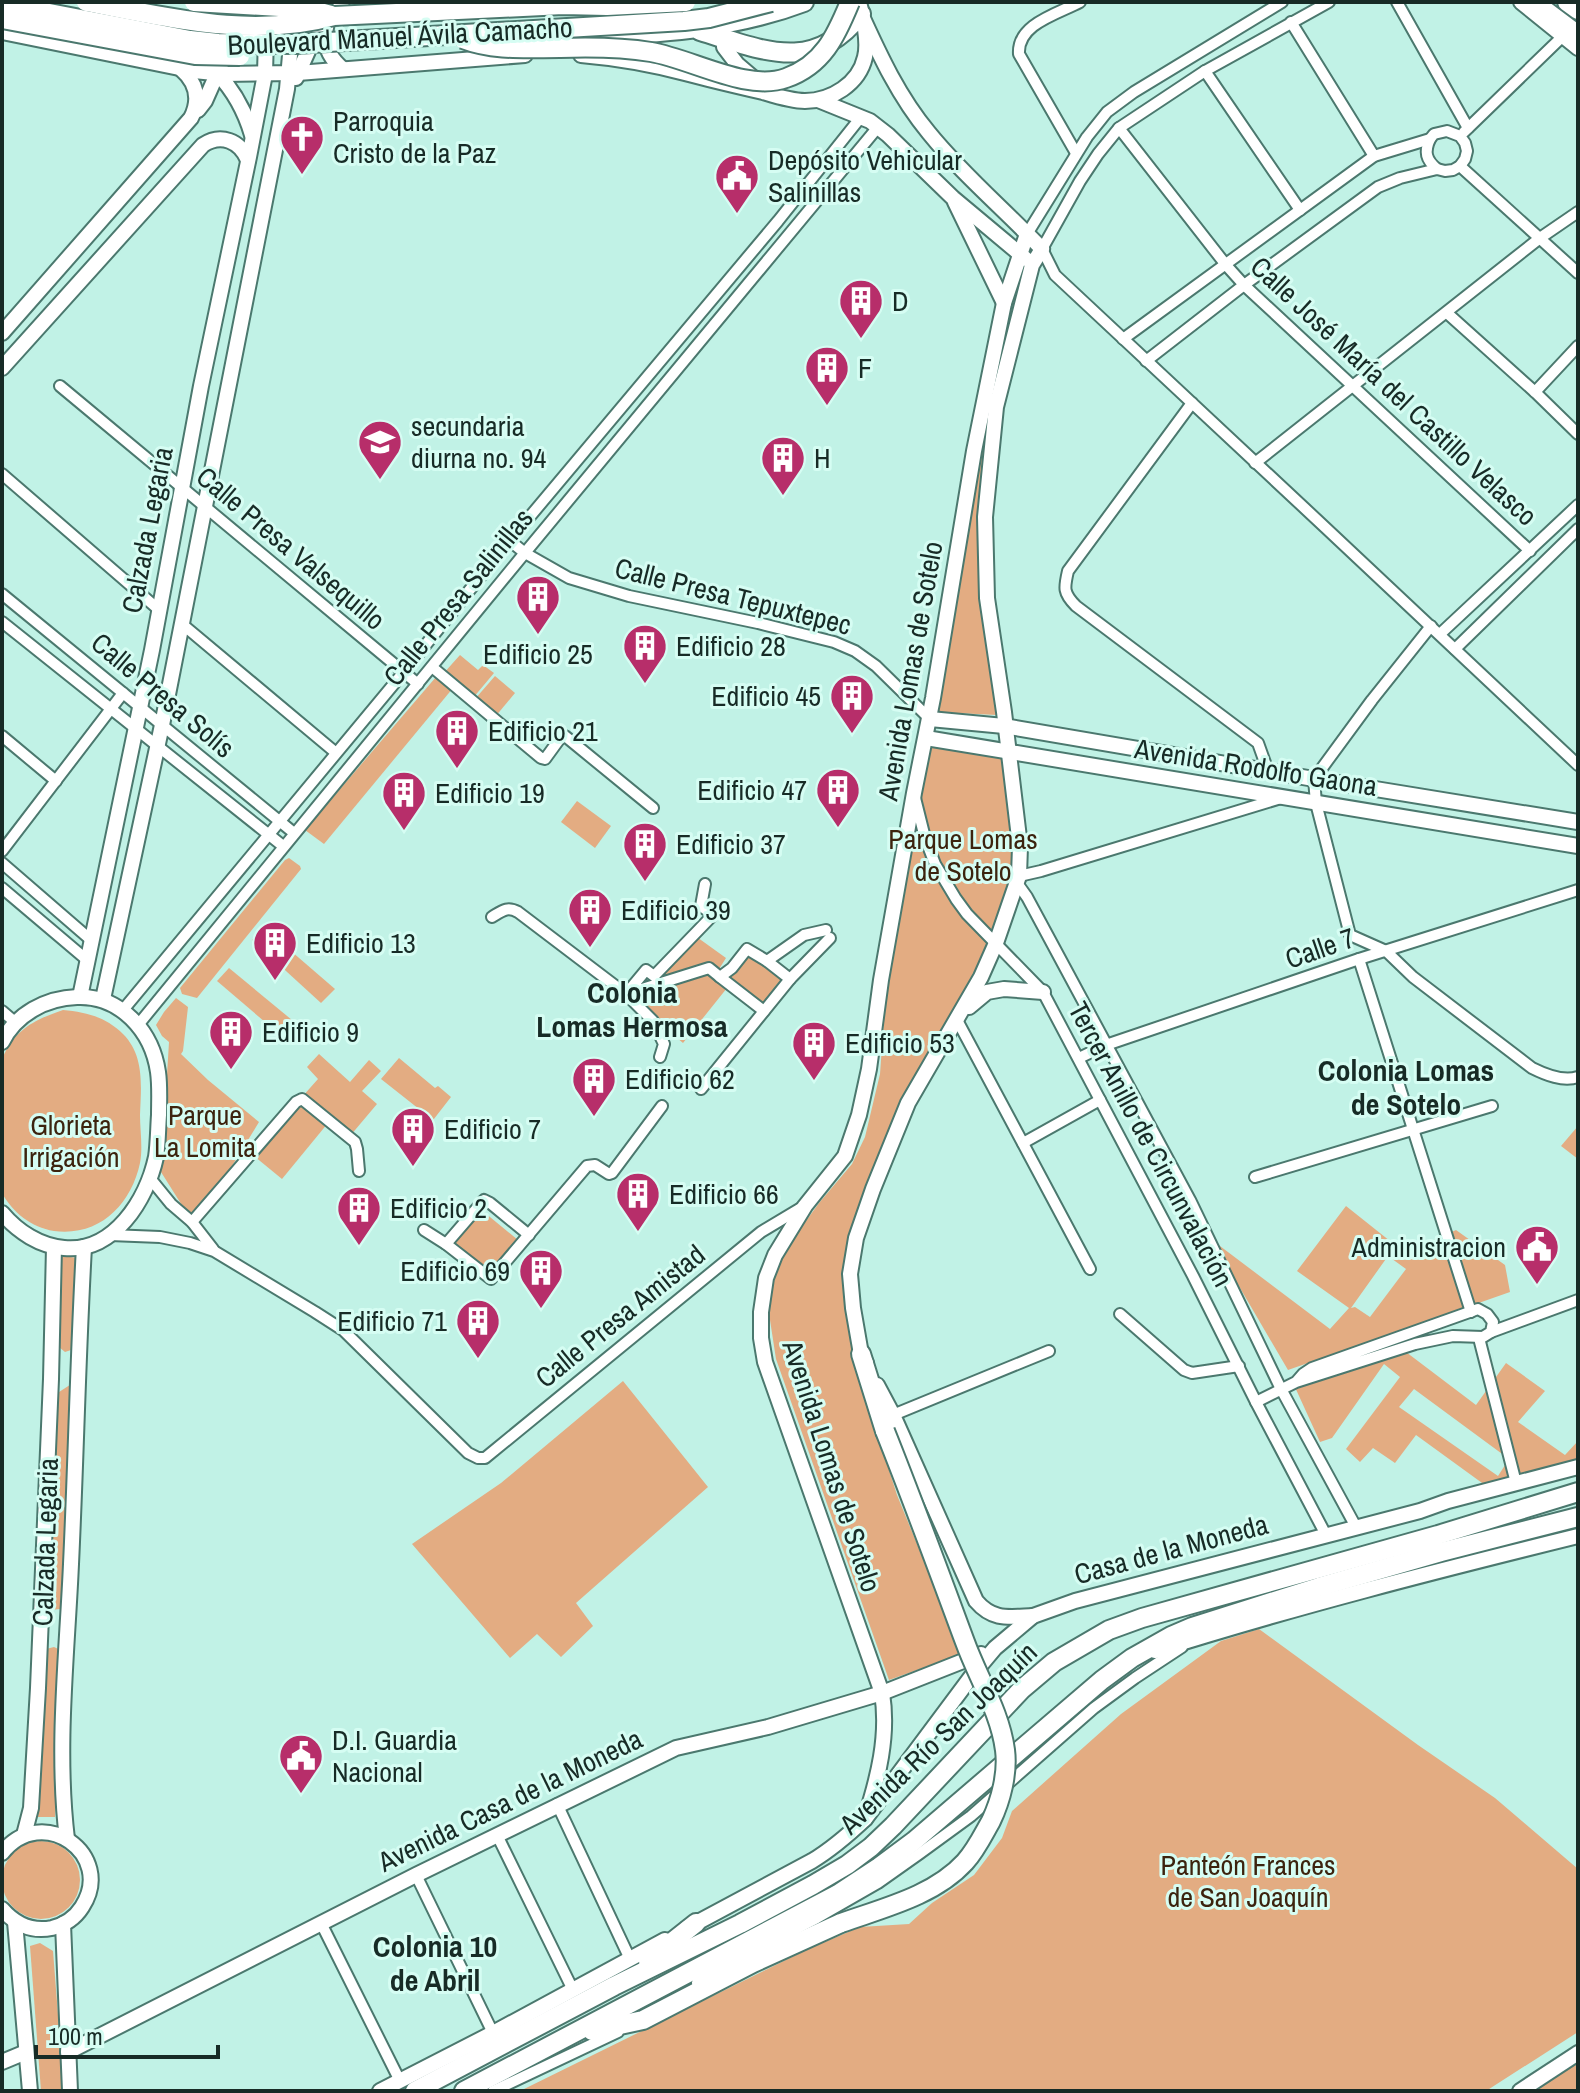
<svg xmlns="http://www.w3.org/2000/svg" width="1580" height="2093" font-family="'Archivo Narrow',sans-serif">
<rect width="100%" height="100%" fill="#c1f2e6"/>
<g fill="#e3ac82" fill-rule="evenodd">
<path d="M1014 295 992 419 984 607 997 715 935 712 1009 297Z"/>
<path d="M460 655 478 670 483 665 494 673 473 698 443 674Z"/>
<path d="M495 676 515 693 495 717 475 699Z"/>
<path d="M436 677H440L453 688 324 844 305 830Z"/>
<path d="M930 740 1002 752 1014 860 993 934 957 1005 902 1101 863 1192 845 1265 868 1404 897 1495 962 1654 889 1680 776 1359 770 1320V1286L785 1250 819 1203 852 1164 865 1137 880 1074 885 1004Z"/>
<path d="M577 801 611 826 595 848 561 822Z"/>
<path d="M289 858 300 866 301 869 197 998 182 994 180 988 285 860Z"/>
<path d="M262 926 335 989 321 1003 252 940Z"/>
<path d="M694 935 726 958 714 977 727 988 683 1043 634 1001Z"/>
<path d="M748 952 783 980 761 1007 726 978Z"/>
<path d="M229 968 298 1025 286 1040 217 981Z"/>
<path d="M176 998 188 1007 183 1051 181 1054 208 1080 259 1122 195 1226 161 1172 169 1042 162 1036 156 1025 164 1012Z"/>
<path d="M63 1010C86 1012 106 1017 123 1034 145 1056 141 1087 140 1115 140 1130 143 1148 140 1163 131 1205 99 1237 54 1231 31 1227 13 1213 2 1193V1059C15 1029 34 1020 63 1010Z"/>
<path d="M319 1054 350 1082 369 1060 381 1071 362 1091 377 1104 350 1136 302 1097 318 1079 307 1067Z"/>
<path d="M399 1058 435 1088 438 1086 451 1097 430 1124 416 1113 419 1109 381 1079Z"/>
<path d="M301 1101 328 1123 282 1179 254 1156Z"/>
<path d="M1578 1126V1159L1561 1146Z"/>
<path d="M1346 1206 1395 1245 1399 1240 1421 1257 1434 1240 1456 1230 1505 1265 1510 1292 1288 1370 1212 1240 1330 1329 1349 1308 1297 1271ZM1388 1256 1406 1269 1370 1317 1355 1307 1351 1308Z"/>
<path d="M479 1208 518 1240 491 1274 451 1243Z"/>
<path d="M59 1256 80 1258 77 1348 65 1352 59 1347Z"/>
<path d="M1406 1352 1476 1405 1506 1363 1545 1391 1518 1422 1565 1455 1578 1441V1464L1489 1488 1416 1435 1395 1463 1373 1448 1360 1462 1346 1449 1400 1377 1384 1364 1332 1438 1320 1442 1294 1385ZM1414 1389 1509 1459 1498 1476 1399 1407Z"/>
<path d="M76 1381 60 1609 50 1610 56 1394Z"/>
<path d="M623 1381 708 1487 576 1603 593 1626 561 1657 537 1634 510 1658 412 1544 501 1483Z"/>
<path d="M1259 1629 1418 1745 1495 1798 1578 1869V2032L1486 2091H520L806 1950 860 1927 909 1924 932 1903 974 1875 1002 1838 1012 1811 1121 1714 1221 1641Z"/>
<path d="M54 1647 65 1652 55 1817H32L46 1649Z"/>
<circle cx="41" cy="1880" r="39"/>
<path d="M40 1943 53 1951 64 2091H41L30 1946Z"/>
<path d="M1578 2063V2091H1534Z"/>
</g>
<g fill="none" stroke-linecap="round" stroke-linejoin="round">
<g stroke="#4b786e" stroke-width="14">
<g id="street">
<path d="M1329 2 1205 71 1119 128 1098 154 1080 181 1042 249 1055 275C1230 438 1404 601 1578 765"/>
<path d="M1397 2 1468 128"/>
<path d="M1291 22 1374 156"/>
<path d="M1205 71 1300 210"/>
<path d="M1119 128 1226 265 1244 285 1530 551"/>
<path d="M1464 132 1562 37"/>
<path d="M1430 139C1424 152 1426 160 1437 169"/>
<path d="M1076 153 1019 54C1017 24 1057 14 1080 2"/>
<path d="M1460 166 1578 273"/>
<path d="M1027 234 1087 137 1107 112 1134 92 1282 2"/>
<path d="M1447 313 1535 392 1578 434"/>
<path d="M1123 339 1374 156 1430 139 1434 134 1447 131 1460 136 1465 143 1467 151 1465 159 1460 166 1453 170 1445 171 1437 169 1400 178 1378 187 1244 285 1146 361"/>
<path d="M60 386 418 684"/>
<path d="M1535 392 1578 346"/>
<path d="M1192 403 1068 571C1064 588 1063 593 1076 606L1258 743 1268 771"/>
<path d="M1255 463 1540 238 1578 212"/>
<path d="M2 474 158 609"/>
<path d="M510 541 525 553 569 578 629 596 758 623 834 642 855 651 876 666 930 719"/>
<path d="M2 594 294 833"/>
<path d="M2 622 283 846"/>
<path d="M182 624 335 752"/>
<path d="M1431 626 1372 700 1314 779 1316 803 1350 935 1386 951 1413 977 1532 1068C1546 1075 1563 1082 1578 1077"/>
<path d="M1440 634 1578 505"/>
<path d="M1455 649 1578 529"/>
<path d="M432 667 541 758 545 759 561 737 565 736 653 808"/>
<path d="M2 736 56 781"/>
<path d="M915 798 925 838 935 864 956 899 967 914 1043 992 1193 1276 1256 1402 1326 1535"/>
<path d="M2 851 123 693"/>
<path d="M2 863 91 940"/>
<path d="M1019 876 1041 871 1281 798"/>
<path d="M1017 883 1027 897 1190 1200 1281 1389 1356 1527"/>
<path d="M705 884 701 906 713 915 654 976 646 970 626 994 709 968 720 977 732 968 747 949 767 961 804 935 826 930"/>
<path d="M2 888 87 960"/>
<path d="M492 917C502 911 507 906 518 912L626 994 653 1021 664 1044 660 1057"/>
<path d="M1359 959 1471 1312"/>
<path d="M720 977 764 1011"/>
<path d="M790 979 830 938"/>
<path d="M123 1010 403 673 501 551 778 221 861 117"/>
<path d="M2 1011 16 1023"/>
<path d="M957 1020 1090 1269"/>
<path d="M138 1025 519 560 878 127"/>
<path d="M1079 1058 1106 1045 1359 959 1578 890"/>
<path d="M701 1089 790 979 767 961"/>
<path d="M1023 1143 1100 1100"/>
<path d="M149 1177 171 1204 192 1222 213 1249"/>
<path d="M1255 1177 1492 1106"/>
<path d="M192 1222 296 1102 302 1099 355 1142 357 1149 359 1171"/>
<path d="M424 1230 446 1244 491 1279 587 1166 595 1165 609 1174 612 1173 662 1106"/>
<path d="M110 1235 160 1237 190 1243 214 1251 315 1312 343 1330 468 1453 478 1458H485L761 1232 801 1208"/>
<path d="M446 1244 484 1200 490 1203 529 1235"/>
<path d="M1120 1314 1184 1370 1192 1373 1239 1366"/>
<path d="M1491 1332 1578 1300"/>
<path d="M1479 1338 1516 1483"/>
<path d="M1256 1402 1296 1382 1415 1344 1453 1336 1483 1337 1491 1332 1493 1322 1487 1314 1478 1309 1312 1368 1303 1374 1296 1382"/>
<path d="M893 1415 1049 1351"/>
<path d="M557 1804 630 1959"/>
<path d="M497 1835 573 1990"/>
<path d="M416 1875 493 2033"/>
<path d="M321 1923 400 2081"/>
<path d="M697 1983 730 1963 817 1918 878 1883 919 1854 971 1816 1094 1708 1135 1678 1182 1647"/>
<path d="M493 2091 618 2032"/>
</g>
</g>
<g stroke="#4b786e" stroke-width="18">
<g id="secondary">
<path d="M342 2C319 21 320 51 343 69"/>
<path d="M1521 2 1578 48"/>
<path d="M861 14C880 56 899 97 929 133 963 175 1005 210 1042 249L1032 265 996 407 985 517 987 598 1004 712 1020 846 1019 876 996 943 981 977 908 1103 873 1189 856 1238 850 1274 853 1308 861 1354 866 1363"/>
<path d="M2 32 194 71 224 74 298 73 525 55"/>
<path d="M724 47 737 64 757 81"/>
<path d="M581 55C616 58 651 64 685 73 711 80 737 86 763 92 776 96 791 101 805 101 831 101 859 84 865 57 869 41 863 18 859 2"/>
<path d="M217 73C234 91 245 111 252 135"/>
<path d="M296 78 330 2"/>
<path d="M818 100 870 121 888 135 953 198 1026 259"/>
<path d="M198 110 205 101 221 65"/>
<path d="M955 202 1004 303"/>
<path d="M2 333 191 118C201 99 196 82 181 69"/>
<path d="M2 368 203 145C221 133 240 141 248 160"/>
<path d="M930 719 1004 726 1314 779 1578 822"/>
<path d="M926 738 1578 846"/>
<path d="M80 997 152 650 201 386 249 157 265 74 266 35"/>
<path d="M103 999 162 725 287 89 290 55 286 14"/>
<path d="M969 1007 987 992 1004 989 1043 992"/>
<path d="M2 1042C16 1014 46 998 77 997 120 995 152 1031 158 1072 160 1086 159 1101 159 1115 158 1129 158 1144 156 1157 147 1199 114 1253 64 1248 40 1246 18 1232 2 1213"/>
<path d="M877 1385 893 1415 976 1601C993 1621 1009 1617 1033 1616"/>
<path d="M1155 1651C1295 1607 1436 1571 1578 1536"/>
<path d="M865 1819C878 1778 889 1736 882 1693L765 1362 761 1338V1312L766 1278 775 1255 805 1206 845 1156 859 1115 869 1069 881 980 914 793 933 698 974 451 1004 303 1027 234"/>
<path d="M24 1835 31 1808 38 1688 51 1379 54 1247"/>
<path d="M67 1839C56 1749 67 1655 71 1564 76 1459 78 1353 84 1247"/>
<path d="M2 1853C42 1802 116 1855 82 1907 75 1918 64 1925 52 1928 32 1932 15 1924 2 1909"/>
<path d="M15 1922 30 2091"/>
<path d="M63 1924 70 2091"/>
<path d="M687 1928 812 1861C832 1849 848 1835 865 1819L974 1673 995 1648 1033 1616 1075 1601 1420 1511 1448 1501 1578 1467"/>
<path d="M68 2052 416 1875 676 1748 768 1727 882 1693 981 1654"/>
<path d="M2 2062 26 2052"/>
<path d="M380 2091 493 2033 665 1940"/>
<path d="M1520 2091 1578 2053"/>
</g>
</g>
<g stroke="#4b786e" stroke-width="22">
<g id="highway">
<path d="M1534 2 1578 35"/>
<path d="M1567 2 1578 10"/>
<path d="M700 31C763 50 813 75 861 14"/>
<path d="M534 39C626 34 717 35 804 2"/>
<path d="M861 1354 885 1431"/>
<path d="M648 1961 696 1923"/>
<path d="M592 2031 643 2020 753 1963 841 1923"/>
<path d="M415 2091 614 1986 740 1924 813 1885 847 1865 871 1847 893 1826 1022 1689 1054 1662 1109 1630 1142 1618 1438 1535 1578 1492"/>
<path d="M464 2091 838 1894 879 1867 914 1841 1102 1680 1132 1658 1171 1636 1192 1627 1319 1587 1441 1552 1578 1517"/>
</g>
</g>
<use href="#street" stroke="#fff" stroke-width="10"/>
<use href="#secondary" stroke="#fff" stroke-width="14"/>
<use href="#highway" stroke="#fff" stroke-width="18"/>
<g stroke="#4b786e" stroke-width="22" stroke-linecap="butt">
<g id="highway-bridge">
<path d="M86 2C168 17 251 39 334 16L563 5 607 6 686 2"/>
<path d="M194 2 296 8 316 11 331 15"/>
<path d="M2 4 190 40 218 43 295 44 684 21 709 18 771 2"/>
<path d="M2 19 195 55 240 56"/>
<path d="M463 39C494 51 527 48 560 48 590 47 620 47 651 52 692 59 747 92 786 78 823 65 836 36 850 2"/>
<path d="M841 1923C883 1908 934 1896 965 1862 976 1850 983 1835 991 1821 1001 1800 1008 1773 1005 1750 1000 1712 978 1678 965 1642 939 1572 913 1501 885 1431"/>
</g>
</g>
<use href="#highway-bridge" stroke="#fff" stroke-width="18"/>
</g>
<defs>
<g id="church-pin" transform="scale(2.3)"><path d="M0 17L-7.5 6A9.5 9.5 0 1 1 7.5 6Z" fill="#b72e6a" stroke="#d6fdf3"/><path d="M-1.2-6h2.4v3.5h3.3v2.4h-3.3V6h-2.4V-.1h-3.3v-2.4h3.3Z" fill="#fff"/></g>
<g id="civic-pin" transform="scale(2.3)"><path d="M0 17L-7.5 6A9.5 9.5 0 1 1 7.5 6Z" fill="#b72e6a" stroke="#d6fdf3"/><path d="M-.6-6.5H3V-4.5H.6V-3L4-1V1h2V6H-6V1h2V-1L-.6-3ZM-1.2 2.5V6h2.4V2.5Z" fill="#fff"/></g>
<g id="building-pin" transform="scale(2.3)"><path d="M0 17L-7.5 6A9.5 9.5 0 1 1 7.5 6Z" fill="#b72e6a" stroke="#d6fdf3"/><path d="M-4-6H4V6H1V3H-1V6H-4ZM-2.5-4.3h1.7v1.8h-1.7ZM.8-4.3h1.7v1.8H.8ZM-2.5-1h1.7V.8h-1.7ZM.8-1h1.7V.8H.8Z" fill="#fff"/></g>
<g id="school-pin" transform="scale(2.3)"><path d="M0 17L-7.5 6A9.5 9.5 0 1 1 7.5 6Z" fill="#b72e6a" stroke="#d6fdf3"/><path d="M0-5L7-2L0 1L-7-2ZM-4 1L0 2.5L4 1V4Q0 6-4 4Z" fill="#fff"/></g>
</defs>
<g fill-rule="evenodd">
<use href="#church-pin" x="302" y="137"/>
<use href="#civic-pin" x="737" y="176"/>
<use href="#building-pin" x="861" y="301"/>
<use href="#building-pin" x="827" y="368"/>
<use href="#school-pin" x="380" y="442"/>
<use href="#building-pin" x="783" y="458"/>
<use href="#building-pin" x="538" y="597"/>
<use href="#building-pin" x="645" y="646"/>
<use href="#building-pin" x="852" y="696"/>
<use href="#building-pin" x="457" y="731"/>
<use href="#building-pin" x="838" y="790"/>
<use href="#building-pin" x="404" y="793"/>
<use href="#building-pin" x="645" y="844"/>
<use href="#building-pin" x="590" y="910"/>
<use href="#building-pin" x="275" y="943"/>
<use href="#building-pin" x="231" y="1032"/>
<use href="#building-pin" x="814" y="1043"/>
<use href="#building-pin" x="594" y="1079"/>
<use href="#building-pin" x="413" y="1129"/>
<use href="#building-pin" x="638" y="1194"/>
<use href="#building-pin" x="359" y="1208"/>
<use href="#civic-pin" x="1537" y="1247"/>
<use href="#building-pin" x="541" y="1271"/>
<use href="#building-pin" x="478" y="1321"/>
<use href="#civic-pin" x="301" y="1756"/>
</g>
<g text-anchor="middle" stroke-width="6" stroke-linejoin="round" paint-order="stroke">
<g font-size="28" fill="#172b26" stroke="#d6fdf3">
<text transform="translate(400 36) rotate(-3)" y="10">Boulevard Manuel Ávila Camacho</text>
<text transform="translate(1394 391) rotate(43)" y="10">Calle José María del Castillo Velasco</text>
<text transform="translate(147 530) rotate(-79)" y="10">Calzada Legaria</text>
<text transform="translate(291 548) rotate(40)" y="10">Calle Presa Valsequillo</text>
<text transform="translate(733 596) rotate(14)" y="10">Calle Presa Tepuxtepec</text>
<text transform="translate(458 597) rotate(-51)" y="10">Calle Presa Salinillas</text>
<text transform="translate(910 671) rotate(-80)" y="10">Avenida Lomas de Sotelo</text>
<text transform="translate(163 695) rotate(40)" y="10">Calle Presa Solís</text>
<text transform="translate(1256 767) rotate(9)" y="10">Avenida Rodolfo Gaona</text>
<text transform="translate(1320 948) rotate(-19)" y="10">Calle 7</text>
<text transform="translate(1151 1144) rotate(62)" y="10">Tercer Anillo de Circunvalación</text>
<text transform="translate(620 1316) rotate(-39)" y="10">Calle Presa Amistad</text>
<text transform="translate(832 1466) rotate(72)" y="10">Avenida Lomas de Sotelo</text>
<text transform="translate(45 1542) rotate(-88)" y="10">Calzada Legaria</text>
<text transform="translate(1171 1549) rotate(-15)" y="10">Casa de la Moneda</text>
<text transform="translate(938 1738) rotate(-44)" y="10">Avenida Río San Joaquín</text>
<text transform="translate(510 1800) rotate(-26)" y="10">Avenida Casa de la Moneda</text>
</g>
<g font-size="28" fill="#172b26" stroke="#d6fdf3" text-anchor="start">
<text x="333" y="131">Parroquia<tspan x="333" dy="32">Cristo de la Paz</tspan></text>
<text x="768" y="170">Depósito Vehicular<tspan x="768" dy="32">Salinillas</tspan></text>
<text x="892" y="311">D</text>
<text x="858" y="378">F</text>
<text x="411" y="436">secundaria<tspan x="411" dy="32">diurna no. 94</tspan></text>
<text x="814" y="468">H</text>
<text x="676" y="656">Edificio 28</text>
<text x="538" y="664" text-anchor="middle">Edificio 25</text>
<text x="821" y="706" text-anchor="end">Edificio 45</text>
<text x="488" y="741">Edificio 21</text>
<text x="807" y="800" text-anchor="end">Edificio 47</text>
<text x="435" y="803">Edificio 19</text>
<text x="676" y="854">Edificio 37</text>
<text x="621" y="920">Edificio 39</text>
<text x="306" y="953">Edificio 13</text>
<text x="262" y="1042">Edificio 9</text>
<text x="845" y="1053">Edificio 53</text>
<text x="625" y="1089">Edificio 62</text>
<text x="444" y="1139">Edificio 7</text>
<text x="669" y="1204">Edificio 66</text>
<text x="390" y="1218">Edificio 2</text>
<text x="1506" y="1257" text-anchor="end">Administracion</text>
<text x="510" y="1281" text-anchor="end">Edificio 69</text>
<text x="447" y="1331" text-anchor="end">Edificio 71</text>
<text x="332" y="1750">D.I. Guardia<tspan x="332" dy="32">Nacional</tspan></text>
</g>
<g font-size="28" fill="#3c230e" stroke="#d6fdf3">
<text x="963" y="849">Parque Lomas<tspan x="963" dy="32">de Sotelo</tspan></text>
<text x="205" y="1125">Parque<tspan x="205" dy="32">La Lomita</tspan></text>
<text x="71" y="1135">Glorieta<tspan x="71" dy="32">Irrigación</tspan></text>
<text x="1248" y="1875">Panteón Frances<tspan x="1248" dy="32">de San Joaquín</tspan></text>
</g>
<g font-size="30" font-weight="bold" fill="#172b26" stroke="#d6fdf3">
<text x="632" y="1003">Colonia<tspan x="632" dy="34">Lomas Hermosa</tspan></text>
<text x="1406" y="1081">Colonia Lomas<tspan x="1406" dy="34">de Sotelo</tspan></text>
<text x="435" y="1957">Colonia 10<tspan x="435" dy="34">de Abril</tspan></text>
</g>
</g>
<rect width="1580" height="2093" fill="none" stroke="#172b26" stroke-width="8"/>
<path d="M36 2045v12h182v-12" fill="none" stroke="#172b26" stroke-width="4"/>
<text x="48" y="2045" font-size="24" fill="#172b26" stroke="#d6fdf3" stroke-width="6" paint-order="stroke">100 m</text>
</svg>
